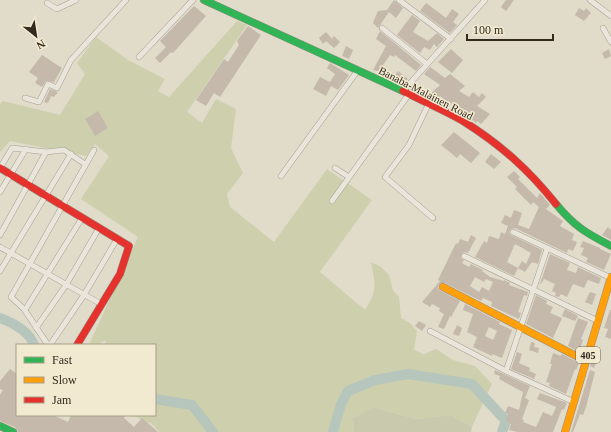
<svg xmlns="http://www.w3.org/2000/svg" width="611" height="432" font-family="Georgia,serif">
<rect width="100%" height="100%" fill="#e1dbca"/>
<path fill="#ced0ad" d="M237 21 247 25 187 112 202 123 216 99 236 109 231 148 243 173 227 194 230 207 274 242 327 169 372 200 320 272 365 310C378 291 375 283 371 262L381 267 389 275 393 290 399 297 401 318 410 323 417 331 414 350 424 354 436 349 453 360 475 366 492 384 472 427 451 415 416 419 373 407 353 418 354 432H159L152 424 131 415H155V345H105L106 340 97 345H89L138 237 81 199 109 156 95 144 86 156 10 141 0 152V104L3 101 60 115 85 74 77 63 96 37 128 60 165 79 158 91 169 97Z"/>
<path fill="#c9caad" d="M373 407 416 419 451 415 472 427 471 432H354L353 418Z"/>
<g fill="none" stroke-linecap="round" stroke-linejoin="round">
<g stroke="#b6c6bc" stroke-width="10">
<path d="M0 318C13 323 29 331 34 345"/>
<path d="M155 399 192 405 213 432"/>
<path d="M333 432 341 404 348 391 375 380 408 374 472 384 506 421 502 432"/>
</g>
</g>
<g fill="#c4b9ab" fill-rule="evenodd">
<path d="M394 0 403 8 396 18 389 12 378 28 373 23 378 11 387 10Z"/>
<path d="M506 0H514L506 11 501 7Z"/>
<path d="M426 3 446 18 452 9 459 14 453 22 457 25 450 33 420 11Z"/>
<path d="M194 6 206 16 173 53 171 52 160 63 155 58 166 47 160 41Z"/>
<path d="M579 8 584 11 586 8 591 13 584 21 575 15Z"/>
<path d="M412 15 420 21 413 32 428 41 437 33 444 39 437 47 434 44 430 50 424 47 420 53 397 35Z"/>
<path d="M248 26 261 35 220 97 214 93 206 106 196 100 224 59 228 62 239 45 237 41Z"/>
<path d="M380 31 421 65 416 71 395 55 394 57 390 55 381 68 392 74 393 72 395 82 380 74 381 72 373 70 386 46 376 39Z"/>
<path d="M326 32 332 39 334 36 340 42 334 48 326 41 323 44 319 38Z"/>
<path d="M346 46 353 50 349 59 342 56Z"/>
<path d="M451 49 463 60 452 73 438 62Z"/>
<path d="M609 49 611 56 605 59 602 53Z"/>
<path d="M42 55 62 68 54 82 46 81 42 87 35 83 38 78 29 72Z"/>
<path d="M330 63 349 75 338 90 331 86 326 96 313 89 320 77 330 82 335 74 327 68Z"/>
<path d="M430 67 445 78 450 74 465 86 459 91 469 97 473 92 479 97 482 93 486 97 477 106 490 114 481 124 477 121 476 123 470 118 471 117 448 101 447 102 440 96 438 100 428 96 440 85 424 74Z"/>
<path d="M398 71 408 79 403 84 394 77Z"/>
<path d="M50 89 58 92 54 97 51 96 48 103 44 102Z"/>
<path d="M98 111 108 128 95 136 85 119Z"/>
<path d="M454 132 480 153 471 163 460 154 457 158 441 145Z"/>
<path d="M491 154 501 162 494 169 485 162Z"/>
<path d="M514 171 520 177 518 179 537 198 540 193 550 205 546 209 563 221 560 226 574 234 572 240 577 242 573 251 568 249 567 253 515 228 511 229 509 232 511 235 542 250 538 264 532 262 525 272 518 268 514 276 475 257 484 241 487 243 489 236 499 239 501 232 505 234 508 226 501 223 505 215 511 218 514 210 522 213 518 225 529 229 539 207 533 202 531 205 515 189 517 187 507 177ZM515 244 531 253 526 264 522 261 518 268 507 262Z"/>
<path d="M608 227 611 230V240L602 235Z"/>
<path d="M471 235 476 238 468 253 464 252 461 254V258L464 260 462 263 469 267 471 264 483 270 482 271 490 277 504 281V280L510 283 509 285 528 292 527 296 524 295 518 312 521 313 519 319 491 306 492 302 483 298 481 301 445 283H441L438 287 439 290 460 301 451 317 450 316 444 329 438 327 444 314 439 311 440 308 432 304 430 307 422 302 440 281 438 280 456 243 458 244 460 239 468 242ZM475 277 484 282 486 279 493 282 489 291 482 287 479 292 470 286Z"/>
<path d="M583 241 600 248V249L611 254 604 270 586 262 588 258 581 255 584 248 580 247Z"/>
<path d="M550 254 570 263 567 270 576 273 578 267 601 278 599 284 588 280 584 288 573 284 567 297 561 294 559 297 555 296 556 293 552 291 555 284 544 279 541 284H540Z"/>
<path d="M590 292 596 294 592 305 585 302Z"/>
<path d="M536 295 547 301 546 304 553 307 550 313 562 318 553 338 526 324Z"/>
<path d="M465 304 500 322 499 324 512 330 502 358 492 354V356L473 347 477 337 467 332 473 314 463 310ZM489 327 497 331 493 340 485 336Z"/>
<path d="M565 309 578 316 575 321 562 316Z"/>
<path d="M610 310H611V339L605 337 608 329 604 328Z"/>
<path d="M578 318 588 322 581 339 583 340 579 352 568 346Z"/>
<path d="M419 321 426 325 422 331 415 326Z"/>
<path d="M457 325 462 328 459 336 453 334Z"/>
<path d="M531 342 535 343 534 347 539 348 538 353 529 350Z"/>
<path d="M596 350 600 352 594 368 590 366Z"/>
<path d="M517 352 522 354 519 363 530 368 529 371 536 374 534 379 511 369Z"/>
<path d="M553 353 561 356 562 354 579 363 576 370 575 369 566 394 549 386 550 383 546 382 552 364H550Z"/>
<path d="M10 369 17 374V415H53L68 422 71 415H125L124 418 134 427 142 418 158 432H18L15 427 0 421V395L3 390 0 389V381Z"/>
<path d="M495 370 530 386 525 398 529 400 522 419 524 420 523 422 536 427 543 412 552 416 556 407 537 399 540 393 567 403 564 410 562 409 553 432H518L509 430 511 424 506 421 508 414 505 413 508 406 519 410 523 392 499 379 500 376 494 374Z"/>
<path d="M590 370 595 372 586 407 583 415 580 414 573 432H571Z"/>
</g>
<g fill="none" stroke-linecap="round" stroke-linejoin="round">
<g stroke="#a6a094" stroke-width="6">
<g id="street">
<path d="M399 0 451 39"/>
<path d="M590 0 611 16"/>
<path d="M47 3 57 9 76 0"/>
<path d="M382 28 427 64"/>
<path d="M603 28 611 42"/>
<path d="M139 57 193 0"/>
<path d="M403 91 485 0"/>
<path d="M25 98 39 102 48 84 57 88 71 60 126 0"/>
<path d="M428 105 409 145 385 177 433 218"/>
<path d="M0 168 12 148 46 152 64 150 85 164"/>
<path d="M335 168 349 177"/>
<path d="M281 176 358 70"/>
<path d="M0 192 26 149"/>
<path d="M332 201 409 94"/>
<path d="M513 232 611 278"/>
<path d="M0 235 46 152"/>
<path d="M0 247 101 304"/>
<path d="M464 256 598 321"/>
<path d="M0 271 71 154"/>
<path d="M25 310 82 218"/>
<path d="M36 328 66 285 99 228"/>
<path d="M430 331 506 371 574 402"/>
<path d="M48 345 24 309 11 297 94 150"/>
<path d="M50 345 84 295 117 239"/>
<path d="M506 371 547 249"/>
</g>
</g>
<g stroke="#958f84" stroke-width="8">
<g id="fast">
<path d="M204 0 403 91"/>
<path d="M556 204C574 226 586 233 611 246"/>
<path d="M0 426 13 432"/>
</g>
</g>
<g stroke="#958f84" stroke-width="8">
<g id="slow">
<path d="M443 287 586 361"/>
<path d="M565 432 611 277"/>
</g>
</g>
<g stroke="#958f84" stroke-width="8">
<g id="jam">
<path d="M403 91C422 101 444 110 463 121 501 145 528 169 556 204"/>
<path d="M0 168 129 246 120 274 77 345"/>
</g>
</g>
<use href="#street" stroke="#eae5db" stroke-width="5"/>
<use href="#fast" stroke="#30b455" stroke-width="7"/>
<use href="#slow" stroke="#ff9f0a" stroke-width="7"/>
<use href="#jam" stroke="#e5322d" stroke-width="7"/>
</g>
<g text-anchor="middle" stroke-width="3" stroke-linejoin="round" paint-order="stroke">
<rect fill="#f2ead0" stroke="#6c6353" stroke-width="1" x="576" y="347" width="24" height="16" rx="3"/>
<g font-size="10" font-weight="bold" fill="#33291d">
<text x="588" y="359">405</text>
</g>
<g font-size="11" fill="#33291d" stroke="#f2ead0">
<text transform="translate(426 93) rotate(27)" y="4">Banaba-Malainen Road</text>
</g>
</g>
<rect x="16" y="344" width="140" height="72" fill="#f2ead0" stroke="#a69d88"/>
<rect x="24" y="357" width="20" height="6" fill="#30b455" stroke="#a69d88"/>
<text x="52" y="364" font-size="12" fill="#33291d">Fast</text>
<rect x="24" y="377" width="20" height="6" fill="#ff9f0a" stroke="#a69d88"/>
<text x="52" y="384" font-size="12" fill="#33291d">Slow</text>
<rect x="24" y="397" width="20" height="6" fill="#e5322d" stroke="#a69d88"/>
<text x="52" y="404" font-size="12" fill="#33291d">Jam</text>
<g transform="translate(36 36) rotate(150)" stroke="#f2ead0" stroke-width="3" paint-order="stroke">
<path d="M0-3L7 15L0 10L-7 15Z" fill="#33291d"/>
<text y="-6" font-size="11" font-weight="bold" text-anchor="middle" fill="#33291d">N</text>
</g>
<path d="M467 34v6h86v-6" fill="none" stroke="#33291d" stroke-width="2"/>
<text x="473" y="34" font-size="12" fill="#33291d" stroke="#f2ead0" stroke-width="3" paint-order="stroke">100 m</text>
</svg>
